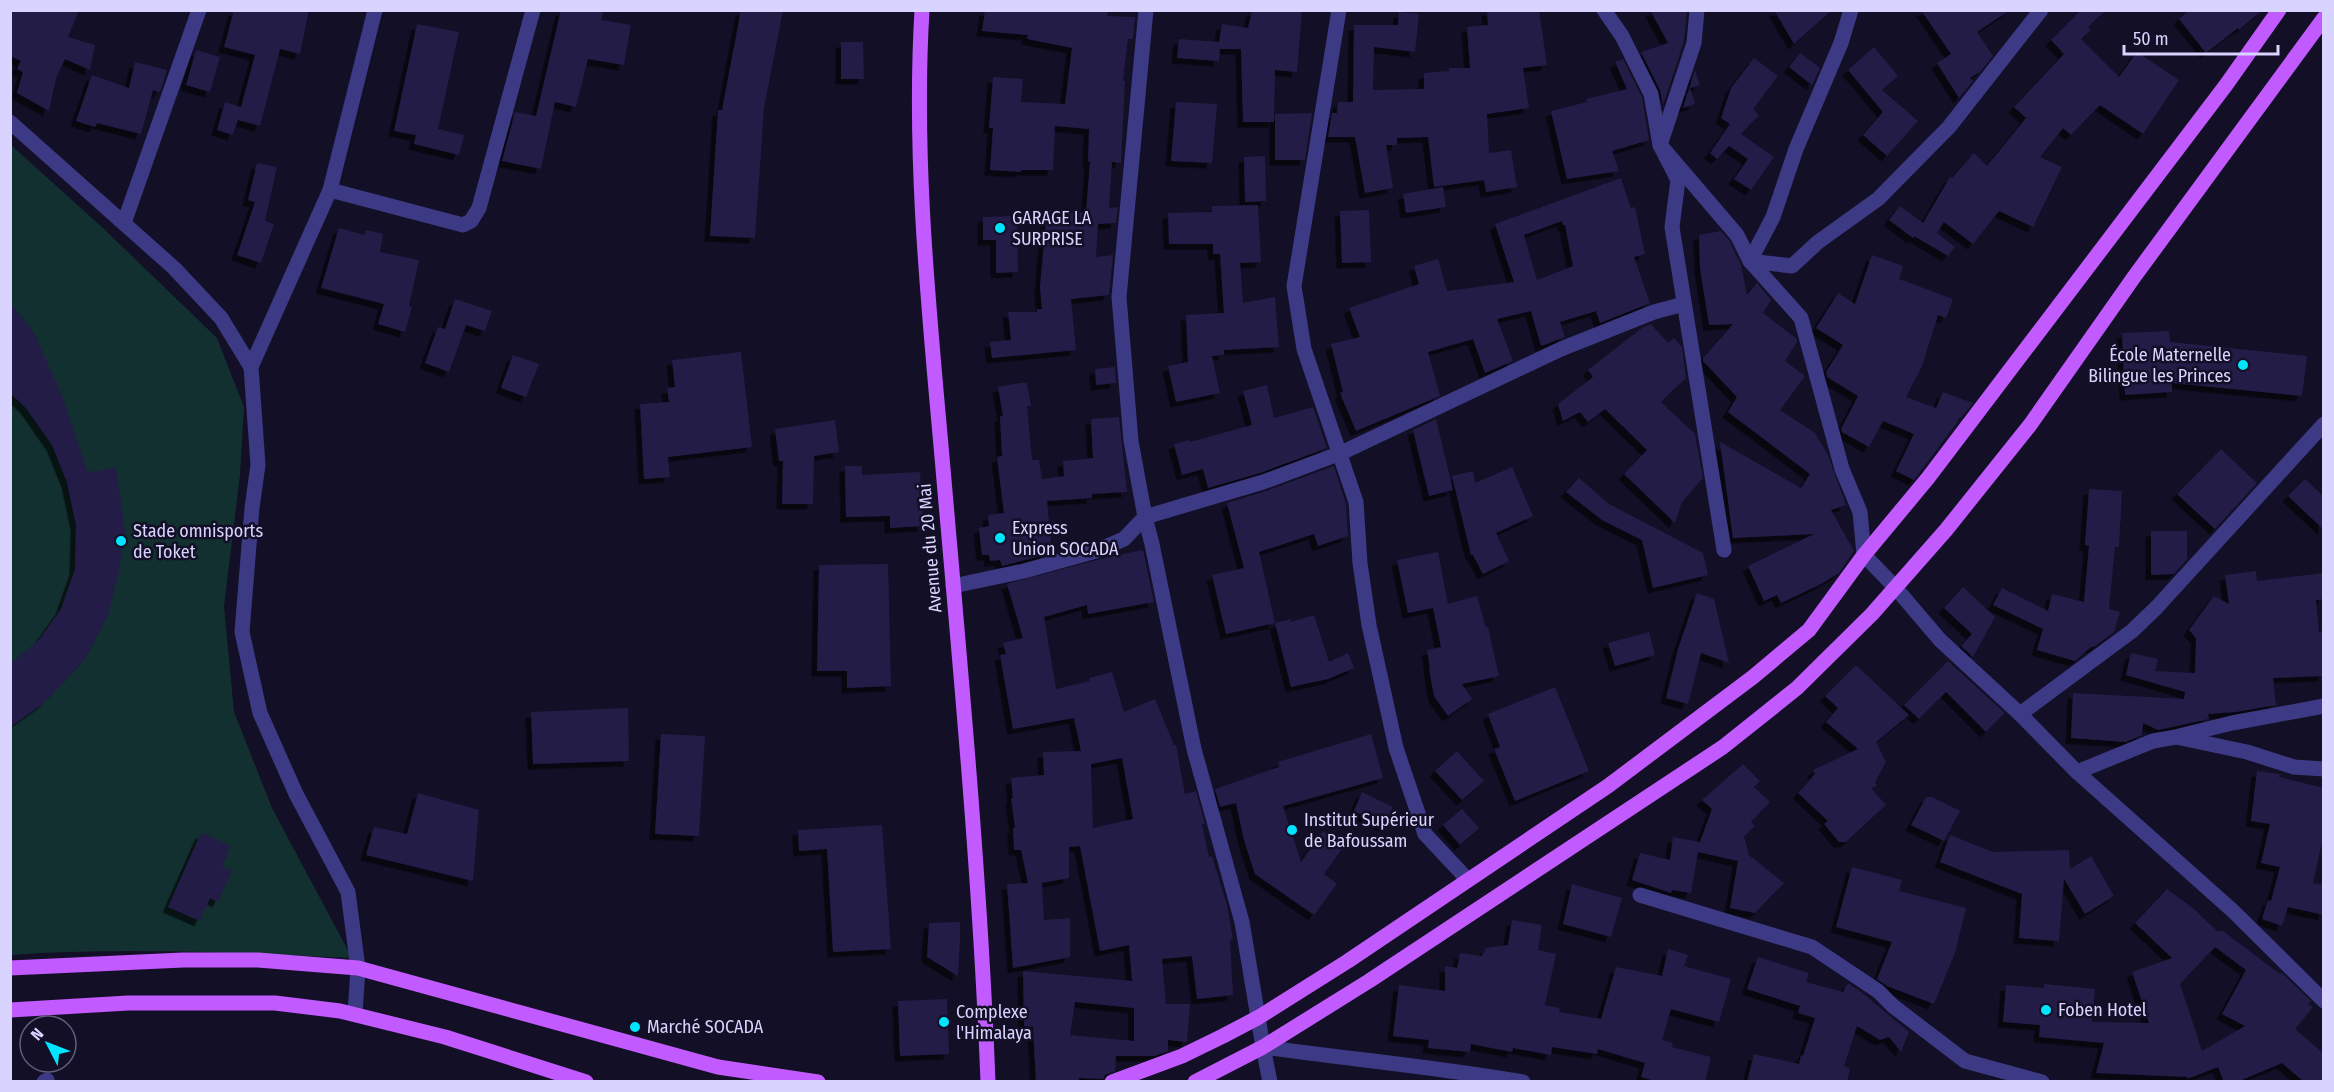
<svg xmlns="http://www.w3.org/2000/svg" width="2334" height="1092" font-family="'Fira Sans Condensed',sans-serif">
<defs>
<filter id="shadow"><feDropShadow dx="-5.5" dy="5.5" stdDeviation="0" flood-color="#0009"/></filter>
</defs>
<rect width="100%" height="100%" fill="#130f26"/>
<path fill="#12302f" d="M11 145 104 229 217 338 244 407 240 475 224 606 234 712 272 808 352 958C238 953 124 947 11 955Z"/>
<g fill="#241b47" fill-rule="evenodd" filter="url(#shadow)">
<path d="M10 10H79L68 37 95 45 90 70 65 59 56 78 49 111 17 93 23 72 17 69 21 61 10 56Z"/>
<path d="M234 10H309L300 54 280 49 260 126 238 120 240 113 233 135 217 130 225 102 241 107 255 55 224 47Z"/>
<path d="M561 10H604L601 20 631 25 624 65 588 59 576 107 555 102 541 169 502 161 515 112 536 116Z"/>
<path d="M741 10H783L764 108 755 238 710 236 718 110H722Z"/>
<path d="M985 10H1108L1107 16 1135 17 1133 39H1128L1123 81H1125L1121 163 1112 162 1109 208 1118 207 1116 223 1098 224 1096 257 1113 255 1109 295 1071 299 1076 350 992 358 990 342 1011 340 1008 312H1037V309H1042L1040 287 1047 210 1086 213 1090 162 1088 161 1089 129 1055 126 1053 170H1021V172L990 170 993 128H989L993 77 1023 79 1021 102 1065 104 1072 48 1027 39 1028 35 982 31Z"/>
<path d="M1252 10H1302L1297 72 1275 70 1274 122H1243L1241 49H1220L1219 61 1177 58 1179 39 1219 42 1222 24 1248 28Z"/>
<path d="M1487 10H1539L1547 65 1523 68 1529 108 1487 114 1489 153 1511 150 1517 187 1486 192 1484 180 1434 187 1428 137 1397 138V145H1386L1393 188 1365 193 1355 137H1328L1332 113H1337L1338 102H1353L1354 25H1398L1399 12 1419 14 1415 52 1374 47 1373 90 1424 89V73L1449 71V68H1470L1467 27 1488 25Z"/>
<path d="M1650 10H1687L1684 41 1663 105 1660 90 1641 52 1668 43Z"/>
<path d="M1774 10H1832L1794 44Z"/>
<path d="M1921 10H2010L1977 32 1993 56 1981 71 1970 78 1973 81 1959 98 1937 63 1951 54Z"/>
<path d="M2081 10H2106L2088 27 2091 30 2081 39 2119 77 2137 52 2179 80 2143 134 2100 105 2071 135 2063 128 2040 157 2062 167 2033 227 1999 211 1973 244 1944 222 1937 233 1955 247 1948 256 1914 236 1913 238 1889 220 1900 206 1923 223 1950 177 1952 178 1974 153 1987 166 2026 118 2014 107 2064 54 2051 40Z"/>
<path d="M2189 10H2262L2239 30 2238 28 2206 53 2179 19Z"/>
<path d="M417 24 459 32 438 129 464 135 459 155 414 144 416 135 394 131Z"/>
<path d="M841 42H863L864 79H841Z"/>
<path d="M1874 47 1898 76 1882 90 1918 121 1887 156 1863 135 1883 112 1848 70Z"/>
<path d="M196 50 220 57 210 92 186 85Z"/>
<path d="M1800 53 1820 68 1812 85 1789 67Z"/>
<path d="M1754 58 1778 76 1753 109 1759 115 1741 134 1774 157 1751 190 1734 179 1748 159 1729 146 1717 159 1710 153 1730 124 1721 118 1731 88Z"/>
<path d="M1623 59 1642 97 1649 140 1612 151 1619 171 1567 179 1551 111 1587 102 1586 99 1627 89 1615 62Z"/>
<path d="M135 62 167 70 160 92 153 90 141 134 97 123 95 127 76 121 92 75 129 88Z"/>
<path d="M1695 70 1700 85 1690 88 1695 104 1683 108Z"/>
<path d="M1176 102 1217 104 1212 163 1171 161Z"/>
<path d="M1312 113 1305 160H1275V114Z"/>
<path d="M1265 156 1266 201 1245 202 1244 157Z"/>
<path d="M257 163 277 167 265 221 274 224 261 263 237 255 255 202 248 200Z"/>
<path d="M1621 178 1631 208 1635 207 1645 254 1634 257 1650 303 1600 323 1596 311 1560 322 1565 337 1541 346 1531 311 1497 319 1513 361 1485 373 1473 339 1428 352 1440 396 1356 431 1340 393 1343 392 1331 344 1360 337 1349 308 1419 284 1414 266 1438 259 1447 291 1514 282 1495 224ZM1562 221 1563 225H1565L1573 266 1537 280 1524 235Z"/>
<path d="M1443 187 1446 207 1406 213 1403 194Z"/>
<path d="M1258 205 1261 262 1240 263 1243 303 1275 297 1279 347 1224 350V355L1212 356 1220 393 1176 402 1168 366 1188 362 1186 315 1224 313 1220 254H1213V244H1169L1168 213 1212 212V206Z"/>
<path d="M1369 210 1371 262 1342 263 1340 211Z"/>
<path d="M1017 216 1018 272 996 273V240H983V217Z"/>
<path d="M339 228 364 235 366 230 383 234 380 252 419 260 409 306 412 307 405 332 378 324 384 304 321 288Z"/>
<path d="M1721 231 1729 240 1741 265 1747 295 1757 283 1771 300 1763 313 1797 339V342L1785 361 1805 376 1780 410 1815 433 1828 455 1846 505 1831 510 1854 551 1839 573 1821 584 1781 603 1777 595 1764 601 1748 566 1814 534 1733 538 1720 442 1801 488 1810 474 1728 412 1737 397 1703 361V358L1733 324 1709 325 1700 268 1699 235Z"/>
<path d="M1872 255 1903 266 1899 279 1953 299 1946 318 1938 315 1922 366 1906 397 1936 408 1943 392 1973 403 1961 418H1959L1956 424 1914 480 1896 471 1914 434 1883 421 1869 447 1842 432 1841 429 1858 396 1827 377 1826 372 1843 345 1816 328 1838 293 1855 304Z"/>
<path d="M455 299 492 311 485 331 466 325 449 372 425 363 438 327 445 329Z"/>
<path d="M10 303 33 331 62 396 88 472 116 468 125 531 119 571 108 615 85 659 44 703 10 727V664L39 640 61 609 75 569 76 525 67 482 52 445 26 408 10 393Z"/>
<path d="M1651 324 1668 343 1674 338 1682 347 1686 378 1661 402 1695 434 1703 478 1682 502 1675 523 1624 474 1647 450 1605 409 1588 422 1580 412 1563 421 1558 404 1593 377 1588 370 1643 327Z"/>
<path d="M2169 331 2170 342 2307 356 2302 396 2172 383V392L2125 395 2122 333Z"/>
<path d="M741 352 752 447 668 457 670 477 644 479 640 404 669 402 667 388 675 387 672 360Z"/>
<path d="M513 355 539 364 526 397 501 388Z"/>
<path d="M1115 367 1116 383 1096 385 1095 369Z"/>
<path d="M1020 383H1027L1031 406H1027L1032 460H1039L1042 479 1064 476 1063 461 1093 458 1091 419 1119 417 1127 492 1092 494V498L1047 501 1052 553 1002 566 1000 560 990 561 989 555H982L979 528 989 526 988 515 1004 513 997 457 1002 456 1000 416H1003L998 387Z"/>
<path d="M1267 385 1274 418 1313 407 1327 448 1260 473 1208 488 1203 469 1182 475 1174 444 1189 440 1190 442 1252 425 1243 391Z"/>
<path d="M1436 419 1453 490 1429 496 1413 430Z"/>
<path d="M835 420 839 452 814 456 813 504H782L783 461H779L775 429Z"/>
<path d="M2221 449 2257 483 2215 529 2177 494Z"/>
<path d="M845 466H862V475L920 472 923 526 890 528V516L846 517Z"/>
<path d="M1334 466 1346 504 1348 536 1318 546 1314 534 1259 552 1275 623 1226 634 1212 575 1244 568 1227 503 1266 491Z"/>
<path d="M1512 467 1533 516 1496 533 1509 561 1483 574 1473 555H1471L1452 476 1473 471 1475 483Z"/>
<path d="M1579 478 1609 504 1703 553 1708 575 1653 588 1642 540 1602 520 1566 492Z"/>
<path d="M2305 479 2324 497V530L2288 496Z"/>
<path d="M2089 489 2122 491 2119 547H2115L2109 609 2120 612 2114 632 2094 647H2091L2075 661 2037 650 2043 629 1993 605 2002 588 2048 611 2052 594 2084 602 2089 546 2085 545Z"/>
<path d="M2151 531H2187V559L2174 574 2151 575Z"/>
<path d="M1143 550 1154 602 1088 614 1087 605 1044 617 1056 689 1090 681 1089 678 1112 672 1124 712 1155 699 1174 745H1176L1185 794 1196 791 1205 824H1202L1209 857 1212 856 1227 905 1233 939 1230 940 1233 995 1197 999 1192 956 1162 959 1166 1004H1190L1187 1042 1168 1040V1051L1155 1056H1116L1115 1071 1105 1075 1103 1079 1079 1078V1082H1036L1033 1027 1024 1026 1023 971 1132 981 1129 945 1100 951 1080 846 1069 847V878L1042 883 1044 920 1070 918V957L1013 968 1007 884 1028 883 1021 850H1014L1013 828H1015L1011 798H1013L1011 778 1044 775 1043 752 1081 751 1074 718 1013 729 1000 655 1006 654 1003 643 1023 638 1007 584 1108 557ZM1122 758 1133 819 1093 828 1091 764ZM1075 1002 1134 1008V1041L1070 1035Z"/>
<path d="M1438 552 1448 604 1477 596 1486 628 1488 627 1499 676 1462 684 1472 699 1448 716 1434 696 1429 669 1430 668 1427 650 1441 647 1433 608 1408 613 1397 560Z"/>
<path d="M888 564 891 686 847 688V671H817L819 565Z"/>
<path d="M2256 571 2257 581 2324 573V599L2316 600 2319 632 2324 631V676L2273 678 2276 705 2236 712 2208 714 2209 719 2158 730 2143 723 2142 735 2126 742 2071 738 2073 693 2184 699 2185 692 2126 675 2131 653 2158 659 2155 671 2195 673 2196 638 2189 630 2214 596 2229 604 2225 575Z"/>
<path d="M1963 587 1995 617 1973 657 1961 646 1972 634 1944 608Z"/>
<path d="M1697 593 1714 599 1729 663 1701 653 1688 704 1666 698 1678 649Z"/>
<path d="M1314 615 1329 662 1348 653 1354 668 1328 679 1291 687 1275 623 1291 619V622Z"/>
<path d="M1649 632 1655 655 1615 666 1608 643Z"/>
<path d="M1948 661 2005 713 1986 732 1946 692 1919 719 1904 705Z"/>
<path d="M1856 665 1909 715 1876 742 1886 762 1875 782 1877 786 1871 788 1886 805 1846 842H1839L1824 824 1828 821 1798 793 1815 774 1813 770 1858 749 1826 722 1838 708 1825 696Z"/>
<path d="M1555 687 1589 771 1515 801 1494 749 1500 747 1488 714Z"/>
<path d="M628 708 629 761 533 764 531 712Z"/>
<path d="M661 734 705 736 699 836 655 834Z"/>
<path d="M1371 734 1383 778 1283 806 1301 862 1323 831 1344 846 1324 874 1337 884 1314 915 1255 874 1244 840 1236 803 1220 807 1215 789 1279 767 1278 762Z"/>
<path d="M1457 751 1484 781 1462 800 1435 771Z"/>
<path d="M1743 764 1760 781 1754 787 1770 802 1751 822 1755 826 1744 837 1749 855 1784 883 1755 913 1730 908 1738 861 1698 852 1691 893 1672 890 1671 893 1632 880 1640 853 1670 860 1673 837 1700 842 1712 809 1702 800Z"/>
<path d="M2257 771 2280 774 2279 777 2324 788V833L2313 883 2324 885V915L2288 907 2282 926 2262 919 2268 900 2271 901 2280 867 2261 863 2270 824 2251 821Z"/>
<path d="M1362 792 1393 807 1384 826 1354 811Z"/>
<path d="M418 793 479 810 473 881 366 855 374 827 407 834Z"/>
<path d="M1926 797H1932L1960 811 1944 841 1911 825Z"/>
<path d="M1462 809 1479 828 1460 845 1443 825Z"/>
<path d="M882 825 891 949 833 952 827 849 799 851 798 830Z"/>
<path d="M201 833 231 846 222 867 232 871 218 902 210 898 200 921 168 907Z"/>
<path d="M1950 835 1993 852 2069 850 2070 869 2091 856 2114 896 2085 914 2064 879 2059 941 2019 938 2022 894 1940 862Z"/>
<path d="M1852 867 1902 880 1899 891 1966 908 1955 953 1934 1004 1887 986 1877 979 1892 942 1836 927Z"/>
<path d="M1572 884 1622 898 1611 937 1563 924Z"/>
<path d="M2167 889 2194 909 2217 931H2223L2280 974 2282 973 2311 1001 2308 1004 2313 1007 2295 1029 2324 1054V1082H2304L2282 1063 2237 1082H2224L2218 1067 2187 1079 2188 1077 2096 1073 2104 1043 2039 1037 2040 1025 2003 1022 2006 985 2044 988V984L2095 989 2092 1022 2149 1023 2132 972 2172 958 2135 923ZM2215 947 2246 970 2222 1014 2245 1026 2202 1051 2180 984Z"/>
<path d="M1512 920 1542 925 1538 950 1556 954 1545 1005 1560 1008 1559 1012 1601 1019 1616 967 1662 976 1668 949 1688 955 1684 966 1731 979 1719 1022 1671 1009 1662 1040 1673 1043 1672 1047 1711 1057 1705 1082H1659L1641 1077 1645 1063 1598 1049 1597 1054 1552 1047 1551 1055 1513 1048 1512 1052 1471 1044 1470 1052 1428 1048 1429 1040 1393 1036 1399 985 1445 991V966L1457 968 1460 953 1482 956 1486 948 1508 945Z"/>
<path d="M960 922V939L958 976 927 957 929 923Z"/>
<path d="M1758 957 1809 973 1806 982 1843 992 1848 983 1860 991 1909 1032 1901 1052 1889 1037 1880 1040 1857 1026 1844 1066 1850 1068 1847 1082H1747L1754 1054 1799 1064 1801 1055 1803 1056 1815 1018 1798 1013 1800 1006 1747 989Z"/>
<path d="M947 999 949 1054 900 1056 898 1001Z"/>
</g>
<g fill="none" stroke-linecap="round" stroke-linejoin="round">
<g stroke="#3d3a85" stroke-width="15">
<path d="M1146 10 1119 297 1131 441 1145 517 1152 544 1194 749 1242 922 1263 1047C1349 1059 1436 1067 1523 1082"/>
<path d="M1339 10 1294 286 1304 349 1356 502 1360 563 1369 625 1396 748 1425 834 1468 880"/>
<path d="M1604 10 1622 36 1651 94 1660 145 1678 180 1672 227 1724 550"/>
<path d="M10 122 174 268 221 318 251 367 258 465 252 508 242 632 260 713 296 794 348 892 358 968 355 1014"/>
<path d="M1661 142 1694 43 1697 10"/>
<path d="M1660 145 1737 235 1750 261 1801 318 1842 469 1860 512 1864 555 1894 586 1940 640 2020 714 2077 772 2233 911 2324 1001"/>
<path d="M330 190 463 225 471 221 479 208 533 10"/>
<path d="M124 223 199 10"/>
<path d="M1750 261 1792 266 1818 242 1878 199 1949 127 2041 10"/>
<path d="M1750 261 1773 217 1796 149 1841 43 1851 10"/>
<path d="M251 367 330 190 375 10"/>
<path d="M953 586 1024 571 1096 551 1124 539 1145 517 1263 482 1341 453 1561 349 1654 312 1684 304"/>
<path d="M2020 714 2132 631 2156 608 2324 424"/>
<path d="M2179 736 2232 723 2324 706"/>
<path d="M2077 772 2153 741 2176 737 2247 752 2294 767 2324 769"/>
<path d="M1640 895 1812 947 1878 991 1893 1006 1965 1061 2042 1082"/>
<path d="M1263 1047 1270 1082"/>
<path d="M44 1082 47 1080"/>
</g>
<g stroke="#c25bff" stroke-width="15">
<path d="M922 10C913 159 929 310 942 457 960 665 980 873 988 1082"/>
<path d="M10 968 183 960H258L358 968 718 1067 818 1082"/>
<path d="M10 1010 128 1003H275L340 1011 445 1037 586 1082"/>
<path d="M1112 1082 1182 1056 1223 1036 1259 1017 1348 961 1608 786 1753 677 1809 630 1864 555 1928 478 2226 85 2279 10"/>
<path d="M1195 1082 1263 1047 1369 981 1723 747 1797 688 1872 614 1946 530 2030 425 2134 277 2324 18"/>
</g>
</g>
<g fill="#00e5ff" stroke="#130f26" stroke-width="2">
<circle cx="1000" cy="228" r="6"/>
<circle cx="2243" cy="365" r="6"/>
<circle cx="1000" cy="538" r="6"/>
<circle cx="121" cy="541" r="6"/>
<circle cx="1292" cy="830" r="6"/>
<circle cx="2046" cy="1010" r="6"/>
<circle cx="944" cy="1022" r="6"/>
<circle cx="635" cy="1027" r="6"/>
</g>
<g text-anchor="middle" stroke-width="5" stroke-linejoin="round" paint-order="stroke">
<g font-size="18" fill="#d9d4ff" stroke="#130f26" text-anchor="start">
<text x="1012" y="224">GARAGE LA<tspan x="1012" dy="21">SURPRISE</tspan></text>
<text x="2231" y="361" text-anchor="end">École Maternelle<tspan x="2231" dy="21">Bilingue les Princes</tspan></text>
<text x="1012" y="534">Express<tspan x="1012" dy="21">Union SOCADA</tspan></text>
<text x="133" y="537">Stade omnisports<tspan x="133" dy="21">de Toket</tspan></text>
<text x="1304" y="826">Institut Supérieur<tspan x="1304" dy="21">de Bafoussam</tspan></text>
<text x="2058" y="1016">Foben Hotel</text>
<text x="956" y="1018">Complexe<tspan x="956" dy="21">l'Himalaya</tspan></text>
<text x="647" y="1033">Marché SOCADA</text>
</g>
<g font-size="18" fill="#d9d4ff" stroke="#130f26">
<text transform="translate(930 548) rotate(-95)" y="6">Avenue du 20 Mai</text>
</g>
</g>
<rect width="2334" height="1092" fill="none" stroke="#d9d4ff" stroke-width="24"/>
<g transform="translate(48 1044) rotate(312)"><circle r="28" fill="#130f26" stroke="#625e7d" stroke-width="1.5"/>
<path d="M0-4.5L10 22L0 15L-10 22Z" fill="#00e5ff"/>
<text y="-9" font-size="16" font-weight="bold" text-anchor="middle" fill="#d9d4ff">N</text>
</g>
<path d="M2124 45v9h154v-9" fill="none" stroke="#d9d4ff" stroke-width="3"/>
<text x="2133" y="45" font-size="18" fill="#d9d4ff" stroke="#130f26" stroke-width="4.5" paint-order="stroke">50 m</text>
</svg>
